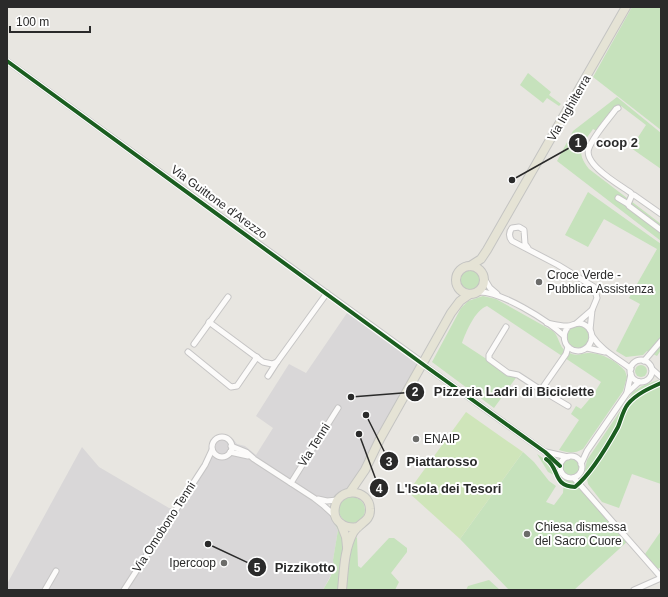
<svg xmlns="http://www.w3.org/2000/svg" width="668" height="597" font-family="Arial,sans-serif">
<rect width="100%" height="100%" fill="#e8e6e1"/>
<path fill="#d9d7d8" d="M347 313 417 364 374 442 354 483 334 498 327 500 328 511 338 530 333 560 335 564 332 573 323 590H7V584L82 447 99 467 169 508H173L202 466 209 452V446L216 437 227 435 233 439 237 444 245 446 256 455 273 428 256 416 289 364 306 373Z"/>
<g fill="#c6e2bc">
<path d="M632 7H661V130L593 77Z"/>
<path d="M528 73 551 92 549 95 561 104 559 106 547 98 543 103 520 85Z"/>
<path d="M617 97 661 133V169L631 148 646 125 621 106 616 109 599 132 593 129C582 145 575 151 589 169L661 224V241L557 161 573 131Z"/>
<path d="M588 192 661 244V350L657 356 647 351 643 355 626 357 616 351 640 304 629 298 657 249 604 219 588 247 565 235Z"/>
<circle cx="470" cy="280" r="11"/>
<path d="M483 296 496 299 553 331C559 336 559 347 566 351 577 358 579 353 590 353 602 353 618 362 625 371L627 377 623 391 583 449C574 454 568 453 559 450L579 420 571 414 576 406 581 409 593 395 601 382 487 306C475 310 466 332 462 343L508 373 518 375 494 408 432 362 461 308 468 301Z"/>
<circle cx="578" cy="337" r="11"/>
<circle cx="641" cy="371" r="6"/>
<path d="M658 380 661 381V484L632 474 619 508 602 502 588 484 585 469 587 460 633 392 642 386Z"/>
<path d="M523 452 534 462 549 481 556 486 546 502 554 505 563 493 564 480 575 482 629 540 574 590H509L460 539Z"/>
<path d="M537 454 555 466 558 471 557 474 554 475 548 472Z"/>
<circle cx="571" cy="467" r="8"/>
<circle cx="352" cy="510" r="13"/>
<path d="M332 519 341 530 345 544 339 590H323C328 581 336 571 333 560L338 530Z"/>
<path d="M661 531V567L658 569 645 554Z"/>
<path d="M357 537 358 566 361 568 389 538H394L407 548V552L391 573 399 582 395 590H346C347 575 346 547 357 537Z"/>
<path d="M489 580 500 590H466L468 586Z"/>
</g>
<path fill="#cfe5ba" d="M466 412 523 452 460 539 408 492Z"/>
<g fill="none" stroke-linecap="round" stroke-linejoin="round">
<g stroke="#c6c5c5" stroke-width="7">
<g id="street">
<path d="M7 61 419 360"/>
<path d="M618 108 616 109C608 120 594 135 589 148 582 164 620 185 631 193L632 195"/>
<path d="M618 198 628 204 629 206 661 230"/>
<path d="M628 204 632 195H634L661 214"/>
<path d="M528 248 525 244 524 230 519 227 512 228C508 233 509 237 512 241L558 265 594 287 597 298 592 310 590 330"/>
<path d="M484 278 490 288 497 294"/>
<path d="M478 292C501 291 547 320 564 336"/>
<path d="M209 322 263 362 272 364 277 362 327 293"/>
<path d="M547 323C553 324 559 326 566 326 572 327 576 321 583 324 600 331 590 356 573 350 563 346 562 334 568 327"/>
<path d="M577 323 592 310"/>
<path d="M506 327 489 355V359L508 373 518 375 541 390"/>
<path d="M592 336C602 351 617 358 631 369"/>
<path d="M194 344 228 297"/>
<path d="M587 348 605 352"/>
<path d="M188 352 231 387 237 386 257 357"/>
<circle cx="641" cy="371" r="11"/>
<path d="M644 361 661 341"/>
<path d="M428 368 545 452 560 466"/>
<path d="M652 369 661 377"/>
<path d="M268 376 277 362"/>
<path d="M627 392 631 374"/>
<path d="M568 406 541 390 566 354 568 347"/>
<circle cx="222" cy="447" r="10"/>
<path d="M231 446 246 452 254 459 314 498 323 505 335 516"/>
<path d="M230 452 248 456"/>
<path d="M546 452 568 457"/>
<circle cx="571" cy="467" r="11"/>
<path d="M581 464 587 451 627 393 639 382"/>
<path d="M574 478 661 577"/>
<path d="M291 483 338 408"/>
<path d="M318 499 327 501 337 500"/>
<path d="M45 590 56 571"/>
<path d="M124 590 205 465 212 450"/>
<path d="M634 590 661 578"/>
</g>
</g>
<g stroke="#c4c4c2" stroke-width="10">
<g id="primary">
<circle cx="470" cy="280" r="14"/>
<path d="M470 266 481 259 487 250 626 7"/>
<path d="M350 492 365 470 380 439 451 313 460 301 470 294"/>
<path d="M341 524 346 537 347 547"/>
<path d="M342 590C344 571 344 550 353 533 358 523 371 522 370 509 369 488 338 487 335 507 332 522 345 529 358 527"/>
</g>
</g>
<use href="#street" stroke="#fcfbfa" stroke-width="5"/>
<use href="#primary" stroke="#e5e3d5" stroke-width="8"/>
<g stroke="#fff" stroke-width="6">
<g id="cycleway">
<path d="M7 61 428 368 545 452 560 466"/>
<path d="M546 459C560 468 552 486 575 487 591 474 608 445 618 427 621 420 623 410 628 404 636 394 650 388 661 383"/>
</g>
</g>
<use href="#cycleway" stroke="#1b5e20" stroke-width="4"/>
</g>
<g fill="#6c6c6a" stroke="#fff" stroke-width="1.5">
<circle cx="539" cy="282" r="4"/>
<circle cx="416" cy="439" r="4"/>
<circle cx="527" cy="534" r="4"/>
<circle cx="224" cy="563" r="4"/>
</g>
<g text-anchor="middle" stroke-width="4" stroke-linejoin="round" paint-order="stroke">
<g font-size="12" fill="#2a2a2a" stroke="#fff">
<text transform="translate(569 108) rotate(-60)" y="4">Via Inghilterra</text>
<text transform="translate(219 202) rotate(36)" y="4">Via Guittone d'Arezzo</text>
<text transform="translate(314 445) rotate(-58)" y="4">Via Tenni</text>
<text transform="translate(164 527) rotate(-57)" y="4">Via Omobono Tenni</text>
</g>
<g font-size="12" fill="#2a2a2a" stroke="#fff" text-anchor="start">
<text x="547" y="279">Croce Verde -<tspan x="547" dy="14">Pubblica Assistenza</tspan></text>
<text x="424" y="443">ENAIP</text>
<text x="535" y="531">Chiesa dismessa<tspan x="535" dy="14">del Sacro Cuore</tspan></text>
<text x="216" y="567" text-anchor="end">Ipercoop</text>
</g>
</g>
<path fill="none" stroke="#2a2a2a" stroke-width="1.5" d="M512 180L578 143M351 397L415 392M366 415L389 461M359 434L379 488M208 544L257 567"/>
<g fill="#2a2a2a" stroke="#fff" stroke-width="1.5">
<circle cx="512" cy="180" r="4"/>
<circle cx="351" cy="397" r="4"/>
<circle cx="366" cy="415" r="4"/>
<circle cx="359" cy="434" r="4"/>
<circle cx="208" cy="544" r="4"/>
<circle cx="578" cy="143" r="10"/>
<circle cx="415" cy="392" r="10"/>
<circle cx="389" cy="461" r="10"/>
<circle cx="379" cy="488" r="10"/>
<circle cx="257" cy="567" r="10"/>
</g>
<g font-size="12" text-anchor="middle" font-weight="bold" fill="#fff">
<text x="578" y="147">1</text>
<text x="415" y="396">2</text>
<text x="389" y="466">3</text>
<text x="379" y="493">4</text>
<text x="257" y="572">5</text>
</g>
<g font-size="13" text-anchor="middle" font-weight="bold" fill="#2a2a2a" stroke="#fff" stroke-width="4" stroke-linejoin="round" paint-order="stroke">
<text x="617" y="147">coop 2</text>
<text x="514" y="396">Pizzeria Ladri di Biciclette</text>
<text x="442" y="466">Piattarosso</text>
<text x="449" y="493">L'Isola dei Tesori</text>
<text x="305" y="572">Pizzikotto</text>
</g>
<rect width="668" height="597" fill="none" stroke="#2a2a2a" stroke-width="16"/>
<path d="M10 26v6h80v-6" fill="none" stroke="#2a2a2a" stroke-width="2"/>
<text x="16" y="26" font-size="12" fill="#2a2a2a" stroke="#ffffff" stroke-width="3" paint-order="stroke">100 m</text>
</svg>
